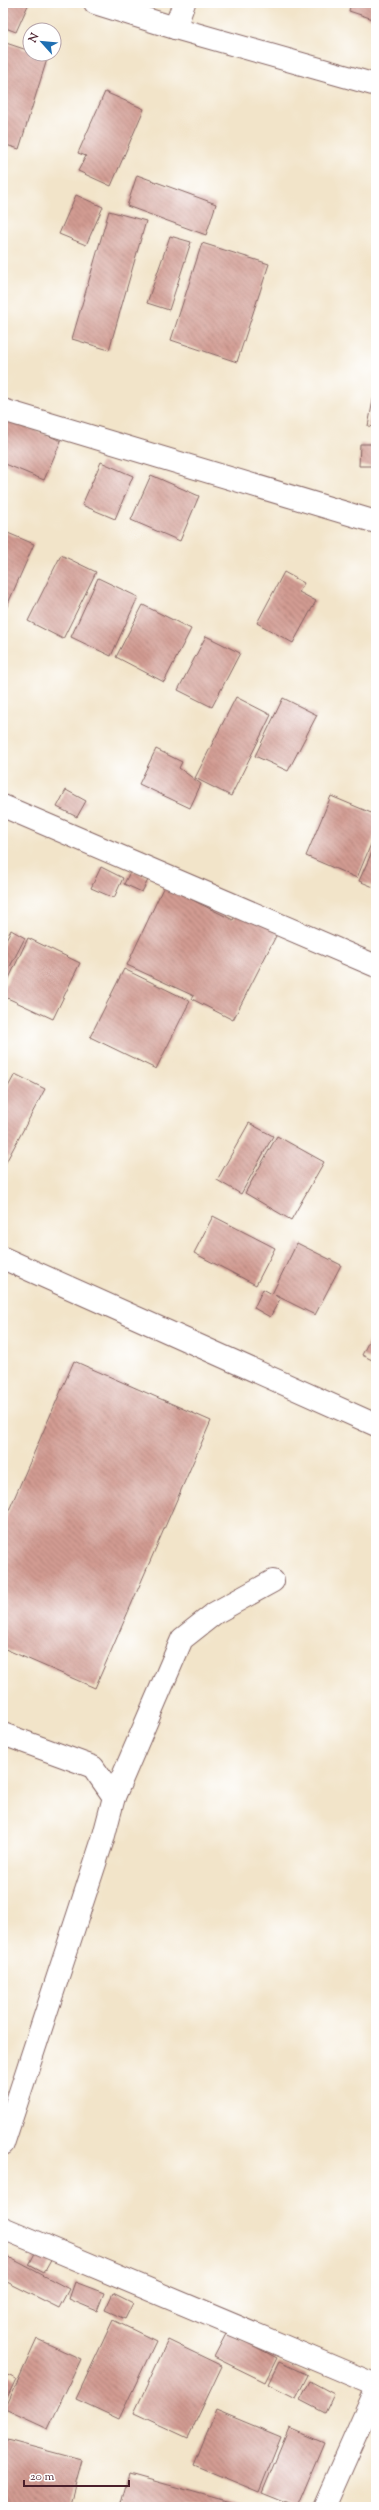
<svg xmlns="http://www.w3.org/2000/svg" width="379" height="2510" font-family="'Sorts Mill Goudy',serif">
<defs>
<pattern id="building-back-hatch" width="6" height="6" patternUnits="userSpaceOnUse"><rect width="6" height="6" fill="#d29b92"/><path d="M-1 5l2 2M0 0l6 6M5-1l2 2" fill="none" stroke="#ac7e77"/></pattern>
</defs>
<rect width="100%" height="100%" fill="#fff"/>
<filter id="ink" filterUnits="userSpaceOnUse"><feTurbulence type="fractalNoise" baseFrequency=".025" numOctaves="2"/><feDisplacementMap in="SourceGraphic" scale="8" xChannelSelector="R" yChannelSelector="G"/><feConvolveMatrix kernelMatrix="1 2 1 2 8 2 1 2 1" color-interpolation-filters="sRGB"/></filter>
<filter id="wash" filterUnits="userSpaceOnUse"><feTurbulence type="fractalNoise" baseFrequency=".012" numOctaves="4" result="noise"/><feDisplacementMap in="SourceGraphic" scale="16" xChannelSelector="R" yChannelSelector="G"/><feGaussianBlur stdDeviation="0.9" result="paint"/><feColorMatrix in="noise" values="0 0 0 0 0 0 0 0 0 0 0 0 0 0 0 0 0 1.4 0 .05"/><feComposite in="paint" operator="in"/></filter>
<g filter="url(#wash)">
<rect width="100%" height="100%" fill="#f2e4c9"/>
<g id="blocks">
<g fill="url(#building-back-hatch)">
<path d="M3 3H29L16 32 3 27Z"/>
<path d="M351 3H376V20L349 11Z"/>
<path d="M3 42 30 51V54L48 56 19 149 3 144Z"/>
<path d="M105 92 144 109 111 186 78 171 86 156 78 153Z"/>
<path d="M137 175 216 204 206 235 127 206Z"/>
<path d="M76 195 103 207 86 245 59 234Z"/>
<path d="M109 211 146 221 109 350 72 339Z"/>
<path d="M170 236 191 242 169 310 147 303Z"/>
<path d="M202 243 269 264 237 362 171 340Z"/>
<path d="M375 390H376V427L368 426Z"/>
<path d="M3 416 61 441 44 480 3 463Z"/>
<path d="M360 444H376V466H359Z"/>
<path d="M101 462 133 476 115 519 82 505Z"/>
<path d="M151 475 199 496 180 541 131 520Z"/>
<path d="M3 531 34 544 3 615Z"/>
<path d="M61 555 96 572 63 639 28 621Z"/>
<path d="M284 572 304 583 299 592 316 601 293 643 257 623Z"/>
<path d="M98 578 138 597 111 656 71 637Z"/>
<path d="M143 605 191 629 164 682 116 657Z"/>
<path d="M206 636 240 653 212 707 178 690Z"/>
<path d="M236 697 271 715 231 796 195 778Z"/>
<path d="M283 698 317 715 288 771 255 756Z"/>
<path d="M156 749 182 762 179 768 201 784 190 808 139 784Z"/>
<path d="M66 790 86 801 77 817 57 807Z"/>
<path d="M331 796 376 815V832L357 878 306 856Z"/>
<path d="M376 843V888L359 881Z"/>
<path d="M101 867 123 878 114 898 91 888Z"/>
<path d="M131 870 149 878 142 892 124 884Z"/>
<path d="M164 886 233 920 238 911 278 932 233 1020 192 999 194 996 127 965Z"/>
<path d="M11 930 25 938 3 980V945Z"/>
<path d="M28 938 80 963 53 1019 3 996V991Z"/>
<path d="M124 969 190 1001 156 1069 90 1037Z"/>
<path d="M15 1074 45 1089 5 1164 3 1163V1096Z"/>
<path d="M249 1123 273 1136 241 1194 217 1180Z"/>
<path d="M277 1136 324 1162 291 1220 245 1193Z"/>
<path d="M213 1216 275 1248 256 1285 194 1253Z"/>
<path d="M297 1243 341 1265 315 1315 275 1295 280 1299 270 1317 254 1308 263 1289 272 1294Z"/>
<path d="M376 1327V1362L362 1355Z"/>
<path d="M74 1361 211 1421 95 1688 3 1648V1524Z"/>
<path d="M38 2247 54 2255 44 2273 29 2265Z"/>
<path d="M3 2254 69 2289 59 2308 3 2280Z"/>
<path d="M75 2282 104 2293 97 2311 69 2299Z"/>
<path d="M113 2293 133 2303 125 2319 105 2310Z"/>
<path d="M113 2320 156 2341 119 2419 76 2399Z"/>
<path d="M227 2332 277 2358 265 2382 214 2357Z"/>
<path d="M37 2339 81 2359 48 2429 5 2409Z"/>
<path d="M168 2340 222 2366 188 2438 134 2413Z"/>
<path d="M279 2362 308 2375 296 2398 268 2384Z"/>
<path d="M3 2373 16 2379 3 2406Z"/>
<path d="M310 2381 334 2394 325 2413 300 2400Z"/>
<path d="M216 2410 281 2437 259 2492 194 2465Z"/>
<path d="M289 2428 324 2443 297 2507 262 2493Z"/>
<path d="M3 2439 82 2460 69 2507H3Z"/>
<path d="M129 2474 248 2507H120Z"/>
</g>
</g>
</g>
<g filter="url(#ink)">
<use href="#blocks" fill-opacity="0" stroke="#856462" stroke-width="1"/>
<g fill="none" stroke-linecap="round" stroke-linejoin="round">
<g stroke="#856462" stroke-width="24">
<g id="minor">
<path d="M95 3 175 28 184 3"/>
<path d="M175 28 376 85"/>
<path d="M3 410 376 522"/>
<path d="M3 806 376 966"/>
<path d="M3 1258 376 1425"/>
<path d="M3 1734 93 1767 114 1797 103 1839 3 2144"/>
<path d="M114 1797 182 1639 215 1613 273 1581"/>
<path d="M3 2228 376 2385"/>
<path d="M324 2507 376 2390"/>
</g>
</g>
<use href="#minor" stroke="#fff" stroke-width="22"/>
</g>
</g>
<rect width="379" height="2510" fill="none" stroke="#fff" stroke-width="16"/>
<g transform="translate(42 42) rotate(297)"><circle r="19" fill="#ffffff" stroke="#b7a5aa"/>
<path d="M0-3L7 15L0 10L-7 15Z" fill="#1f6fb2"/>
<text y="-6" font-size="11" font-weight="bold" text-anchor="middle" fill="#4a1f2b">N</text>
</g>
<path d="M24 2480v6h105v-6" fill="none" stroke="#4a1f2b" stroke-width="2"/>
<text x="30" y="2480" font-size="12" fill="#4a1f2b" stroke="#ffffff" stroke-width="3" paint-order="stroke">20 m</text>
</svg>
